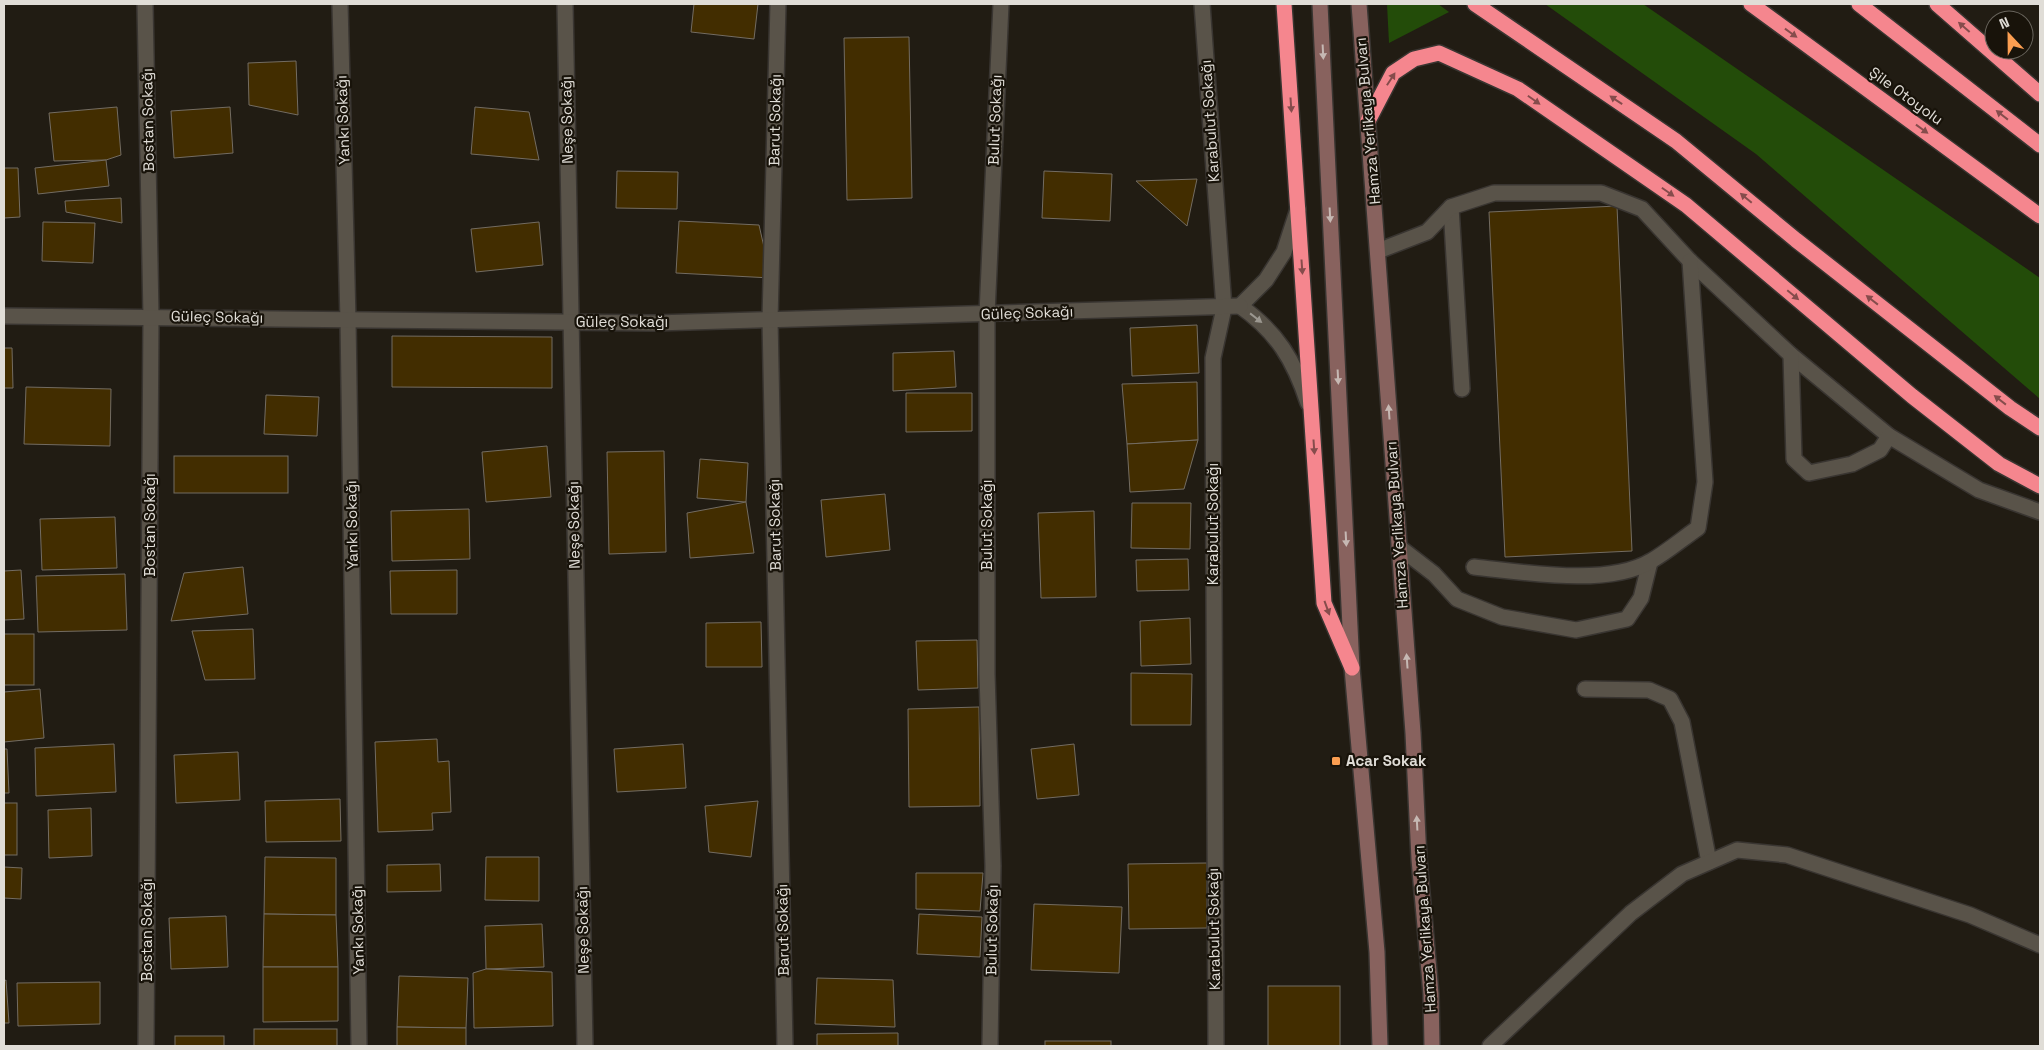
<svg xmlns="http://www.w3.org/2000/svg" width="2044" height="1050" font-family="'Space Grotesk',sans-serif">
<rect width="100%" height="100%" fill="#211c13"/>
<g fill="#234c09">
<path d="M1387 4H1438L1449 12 1389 43Z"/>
<path d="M1545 4H1643L2040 278V399L1756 154Z"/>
</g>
<g fill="#422d00" stroke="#736c62">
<path d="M694 4H758L754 39 691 32Z"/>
<path d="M909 37 912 198 847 200 844 38Z"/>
<path d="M296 61 298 115 249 105 248 63Z"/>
<path d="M117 107 121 155 106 160 54 161 49 113Z"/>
<path d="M230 107 233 153 174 158 171 111Z"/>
<path d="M475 107 529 112 539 160 471 154Z"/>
<path d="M106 160 109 186 38 194 35 168Z"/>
<path d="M4 168H18L20 217 4 218Z"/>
<path d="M617 171 678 172 677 209 616 208Z"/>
<path d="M1044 171 1112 174 1110 221 1042 218Z"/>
<path d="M1197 179 1187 226 1136 181Z"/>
<path d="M121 198 122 223 66 212 65 201Z"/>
<path d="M1617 206 1632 551 1505 557 1489 212Z"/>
<path d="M679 221 759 225 771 278 676 273Z"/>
<path d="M43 222 95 223 93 263 42 261Z"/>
<path d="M539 222 543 265 476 272 471 229Z"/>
<path d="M1197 325 1199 373 1132 376 1130 328Z"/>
<path d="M392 336 552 337V388L392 387Z"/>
<path d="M4 348H12L13 388H4Z"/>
<path d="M954 351 956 387 893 391V353Z"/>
<path d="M1197 382 1198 440 1127 444 1122 384Z"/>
<path d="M26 387 111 389 110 446 24 444Z"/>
<path d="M906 393H972V431L906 432Z"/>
<path d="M266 395 319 397 317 436 264 434Z"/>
<path d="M1198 440 1184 489 1130 492 1127 444Z"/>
<path d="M547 446 551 497 486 502 482 452Z"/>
<path d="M664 451 666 552 609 554 607 452Z"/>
<rect x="174" y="456" width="114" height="37"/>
<path d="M700 459 748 463 746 502 697 498Z"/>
<path d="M885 494 890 550 826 557 821 500Z"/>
<path d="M746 502 754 553 690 558 687 513Z"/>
<path d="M1132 503H1191L1190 549 1131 548Z"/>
<path d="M469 509 470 559 392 561 391 511Z"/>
<path d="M1094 511 1096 597 1041 598 1038 513Z"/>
<path d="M115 517 117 568 42 570 40 519Z"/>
<path d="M1188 559 1189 590 1137 591 1136 560Z"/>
<path d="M243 567 248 614 171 621 184 573Z"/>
<path d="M21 570 24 619 4 620V571Z"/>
<path d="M457 570V614H391L390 571Z"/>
<path d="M125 574 127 630 38 632 36 576Z"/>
<path d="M1190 618 1191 664 1141 666 1140 621Z"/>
<path d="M761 622 762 667H706V623Z"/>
<path d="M253 629 255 679 205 680 192 631Z"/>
<rect x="4" y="634" width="30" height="51"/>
<path d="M977 640 978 688 918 690 916 641Z"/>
<path d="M1131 673 1192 674 1191 725H1131Z"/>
<path d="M40 689 44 738 4 742V692Z"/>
<path d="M979 707 980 806 909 807 908 709Z"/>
<path d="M437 739 438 762 449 761 451 812 432 813 433 830 378 832 375 742Z"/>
<path d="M114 744 116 792 36 796 35 748Z"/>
<path d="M683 744 686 788 617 792 614 749Z"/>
<path d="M1074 744 1079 795 1037 799 1031 749Z"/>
<path d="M4 749H7L9 793H4Z"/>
<path d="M238 752 240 800 176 803 174 755Z"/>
<path d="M340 799 341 841 266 842 265 801Z"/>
<path d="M758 801 751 857 709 852 705 806Z"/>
<rect x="4" y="803" width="13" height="52"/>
<path d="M91 808 92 856 49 858 48 810Z"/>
<path d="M265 857 336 858V915L264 914Z"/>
<path d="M486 857H539V901L485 900Z"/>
<path d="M1207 863V928L1129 929 1128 864Z"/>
<path d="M440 864 441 891 387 892V865Z"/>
<path d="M4 867 22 868 21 899 4 898Z"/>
<path d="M916 873H983L980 911 916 909Z"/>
<path d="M1034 904 1122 907 1119 973 1031 970Z"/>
<path d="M264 914 336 915 338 967H263Z"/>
<path d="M919 914 982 917 980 957 917 954Z"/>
<path d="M226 916 228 967 171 969 169 918Z"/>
<path d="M542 924 544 967 486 969 485 926Z"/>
<path d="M263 967H338V1021L263 1022Z"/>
<path d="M486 969 552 972 553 1026 474 1028 473 973Z"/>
<path d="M399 976 468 978 466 1028 397 1027Z"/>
<path d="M817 978 893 980 895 1027 815 1024Z"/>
<path d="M6 980 9 1023H4V981Z"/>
<path d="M100 982V1024L18 1026 17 983Z"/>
<rect x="1268" y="986" width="72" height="60"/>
<path d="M397 1027 466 1028V1046H397Z"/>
<rect x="254" y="1029" width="83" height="17"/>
<path d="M898 1033V1046H817V1034Z"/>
<rect x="175" y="1036" width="49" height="10"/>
<rect x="1045" y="1041" width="66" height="5"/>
</g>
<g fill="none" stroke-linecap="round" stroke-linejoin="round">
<g stroke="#393531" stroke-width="18">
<g id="lane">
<path d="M1451 207 1462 389"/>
<path d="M1378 251 1427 232 1451 207 1494 193H1601L1642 209 1690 261 1791 355 1889 436 1979 490 2040 512"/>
<path d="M1791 355 1794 459 1809 473 1852 464 1880 450 1889 436"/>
<path d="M1399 547 1434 574 1457 599 1502 617 1576 630 1627 619 1641 598 1650 562"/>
<path d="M1474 567C1523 572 1608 587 1651 561 1667 552 1682 539 1698 528L1705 482 1690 261"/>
<path d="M1585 689 1649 690 1670 699 1682 722 1709 862"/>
<path d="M1490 1046 1631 913 1682 874 1737 850 1787 855 1970 915 2040 945"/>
</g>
</g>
<g stroke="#393531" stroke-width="18">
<g id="street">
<path d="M145 4 151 316 146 1046"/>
<path d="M340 4 348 320 359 1046"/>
<path d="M565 4 585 1046"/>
<path d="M778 4 770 320 785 1046"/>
<path d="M1202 4 1224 308 1213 358 1216 1046"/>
<path d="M1298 209 1284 252 1266 280 1240 306C1277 332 1294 360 1308 403"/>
<path d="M4 316 656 323 1240 306"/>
<path d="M990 1046 993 866 987 674V314L1001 4"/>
</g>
</g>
<g stroke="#393531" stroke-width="18">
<g id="secondary">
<path d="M1320 4 1352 668 1377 952 1380 1046"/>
<path d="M1359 4 1413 733 1419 859 1431 994 1432 1046"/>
</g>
</g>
<g stroke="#393531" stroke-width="18">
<g id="highway">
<path d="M1284 4 1324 603 1352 668"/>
<path d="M1475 4 1676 141 1796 240 2010 408 2040 428"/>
<path d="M1751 4 2040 216"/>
<path d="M1859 4 2040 145"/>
<path d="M1937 4 2040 94"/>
<path d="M1368 121 1393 73 1414 59 1439 53 1518 89 1686 205 1912 396 1999 464 2040 486"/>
</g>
</g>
<use href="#lane" stroke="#595349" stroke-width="15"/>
<use href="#street" stroke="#595349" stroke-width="15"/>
<use href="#secondary" stroke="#88625e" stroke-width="15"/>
<use href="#highway" stroke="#f5868e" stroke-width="15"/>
</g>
<defs><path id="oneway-solid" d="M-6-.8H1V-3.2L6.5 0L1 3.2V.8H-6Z" transform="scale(1.25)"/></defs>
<g fill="#864c4c">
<use href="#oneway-solid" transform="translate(1964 27) rotate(-139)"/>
<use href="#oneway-solid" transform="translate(1791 33) rotate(36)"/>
<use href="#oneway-solid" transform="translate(1391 79) rotate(-57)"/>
<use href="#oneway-solid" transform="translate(1534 100) rotate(35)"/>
<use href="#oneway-solid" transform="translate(1616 100) rotate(-146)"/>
<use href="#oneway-solid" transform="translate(1291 105) rotate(86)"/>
<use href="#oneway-solid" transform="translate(2002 115) rotate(-142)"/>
<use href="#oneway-solid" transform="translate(1922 129) rotate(36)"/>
<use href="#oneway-solid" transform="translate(1668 192) rotate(35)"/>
<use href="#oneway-solid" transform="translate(1746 198) rotate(-140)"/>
<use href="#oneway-solid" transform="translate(1302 267) rotate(86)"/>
<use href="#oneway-solid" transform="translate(1793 295) rotate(40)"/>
<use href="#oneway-solid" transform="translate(1872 300) rotate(-142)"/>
<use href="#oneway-solid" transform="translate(2000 400) rotate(-142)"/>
<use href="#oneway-solid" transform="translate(1314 447) rotate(86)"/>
<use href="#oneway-solid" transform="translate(1327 608) rotate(70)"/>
</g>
<g fill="#c6b8b3">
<use href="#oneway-solid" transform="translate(1323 52) rotate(87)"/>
<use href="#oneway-solid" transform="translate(1330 215) rotate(87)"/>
<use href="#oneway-solid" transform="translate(1338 377) rotate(87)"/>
<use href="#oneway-solid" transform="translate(1389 412) rotate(-94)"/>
<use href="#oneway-solid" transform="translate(1346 539) rotate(87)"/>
<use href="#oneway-solid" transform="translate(1407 661) rotate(-94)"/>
<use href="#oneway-solid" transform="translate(1417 823) rotate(-93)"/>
</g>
<use fill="#9c9890" href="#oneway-solid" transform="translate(1256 318) rotate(38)"/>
<rect fill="#fb9e51" stroke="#18130a" stroke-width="2" x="1331" y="756" width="10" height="10" rx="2.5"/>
<g text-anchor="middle" stroke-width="4.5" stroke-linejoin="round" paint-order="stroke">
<g font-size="15" fill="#e0ddd7" stroke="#18130a">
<text transform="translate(1906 96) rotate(36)" y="5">Şile Otoyolu</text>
<text transform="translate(148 120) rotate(-91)" y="5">Bostan Sokağı</text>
<text transform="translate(343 120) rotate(-92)" y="5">Yankı Sokağı</text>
<text transform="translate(567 120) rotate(-91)" y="5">Neşe Sokağı</text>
<text transform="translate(775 120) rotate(-89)" y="5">Barut Sokağı</text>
<text transform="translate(995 120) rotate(-88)" y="5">Bulut Sokağı</text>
<text transform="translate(1210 121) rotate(-94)" y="5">Karabulut Sokağı</text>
<text transform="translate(1368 121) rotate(-95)" y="5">Hamza Yerlikaya Bulvarı</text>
<text transform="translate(1027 313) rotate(-2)" y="5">Güleç Sokağı</text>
<text transform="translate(217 317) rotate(1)" y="5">Güleç Sokağı</text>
<text x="622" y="327">Güleç Sokağı</text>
<text transform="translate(1213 524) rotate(-90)" y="5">Karabulut Sokağı</text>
<text transform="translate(150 525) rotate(-90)" y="5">Bostan Sokağı</text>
<text transform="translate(352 525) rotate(-91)" y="5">Yankı Sokağı</text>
<text transform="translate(574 525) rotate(-91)" y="5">Neşe Sokağı</text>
<text transform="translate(775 525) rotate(-91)" y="5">Barut Sokağı</text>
<text transform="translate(987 525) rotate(-90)" y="5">Bulut Sokağı</text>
<text transform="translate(1397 525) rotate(-94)" y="5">Hamza Yerlikaya Bulvarı</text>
<text transform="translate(1214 929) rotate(-91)" y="5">Karabulut Sokağı</text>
<text transform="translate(1425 929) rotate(-94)" y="5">Hamza Yerlikaya Bulvarı</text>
<text transform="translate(147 930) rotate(-90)" y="5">Bostan Sokağı</text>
<text transform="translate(358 930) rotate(-91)" y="5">Yankı Sokağı</text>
<text transform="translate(583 930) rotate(-91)" y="5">Neşe Sokağı</text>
<text transform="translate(783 930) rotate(-91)" y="5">Barut Sokağı</text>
<text transform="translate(992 930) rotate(-89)" y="5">Bulut Sokağı</text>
</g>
<g font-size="15" font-weight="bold" fill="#e0ddd7" stroke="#18130a" text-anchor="start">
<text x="1346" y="766">Acar Sokak</text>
</g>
</g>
<rect width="2044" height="1050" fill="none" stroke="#e0ddd7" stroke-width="10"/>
<g transform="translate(2009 35) rotate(338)"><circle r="24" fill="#18130a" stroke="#68645c"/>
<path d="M0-4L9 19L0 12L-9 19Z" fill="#fb9e51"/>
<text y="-8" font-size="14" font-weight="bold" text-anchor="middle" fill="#e0ddd7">N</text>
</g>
</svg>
